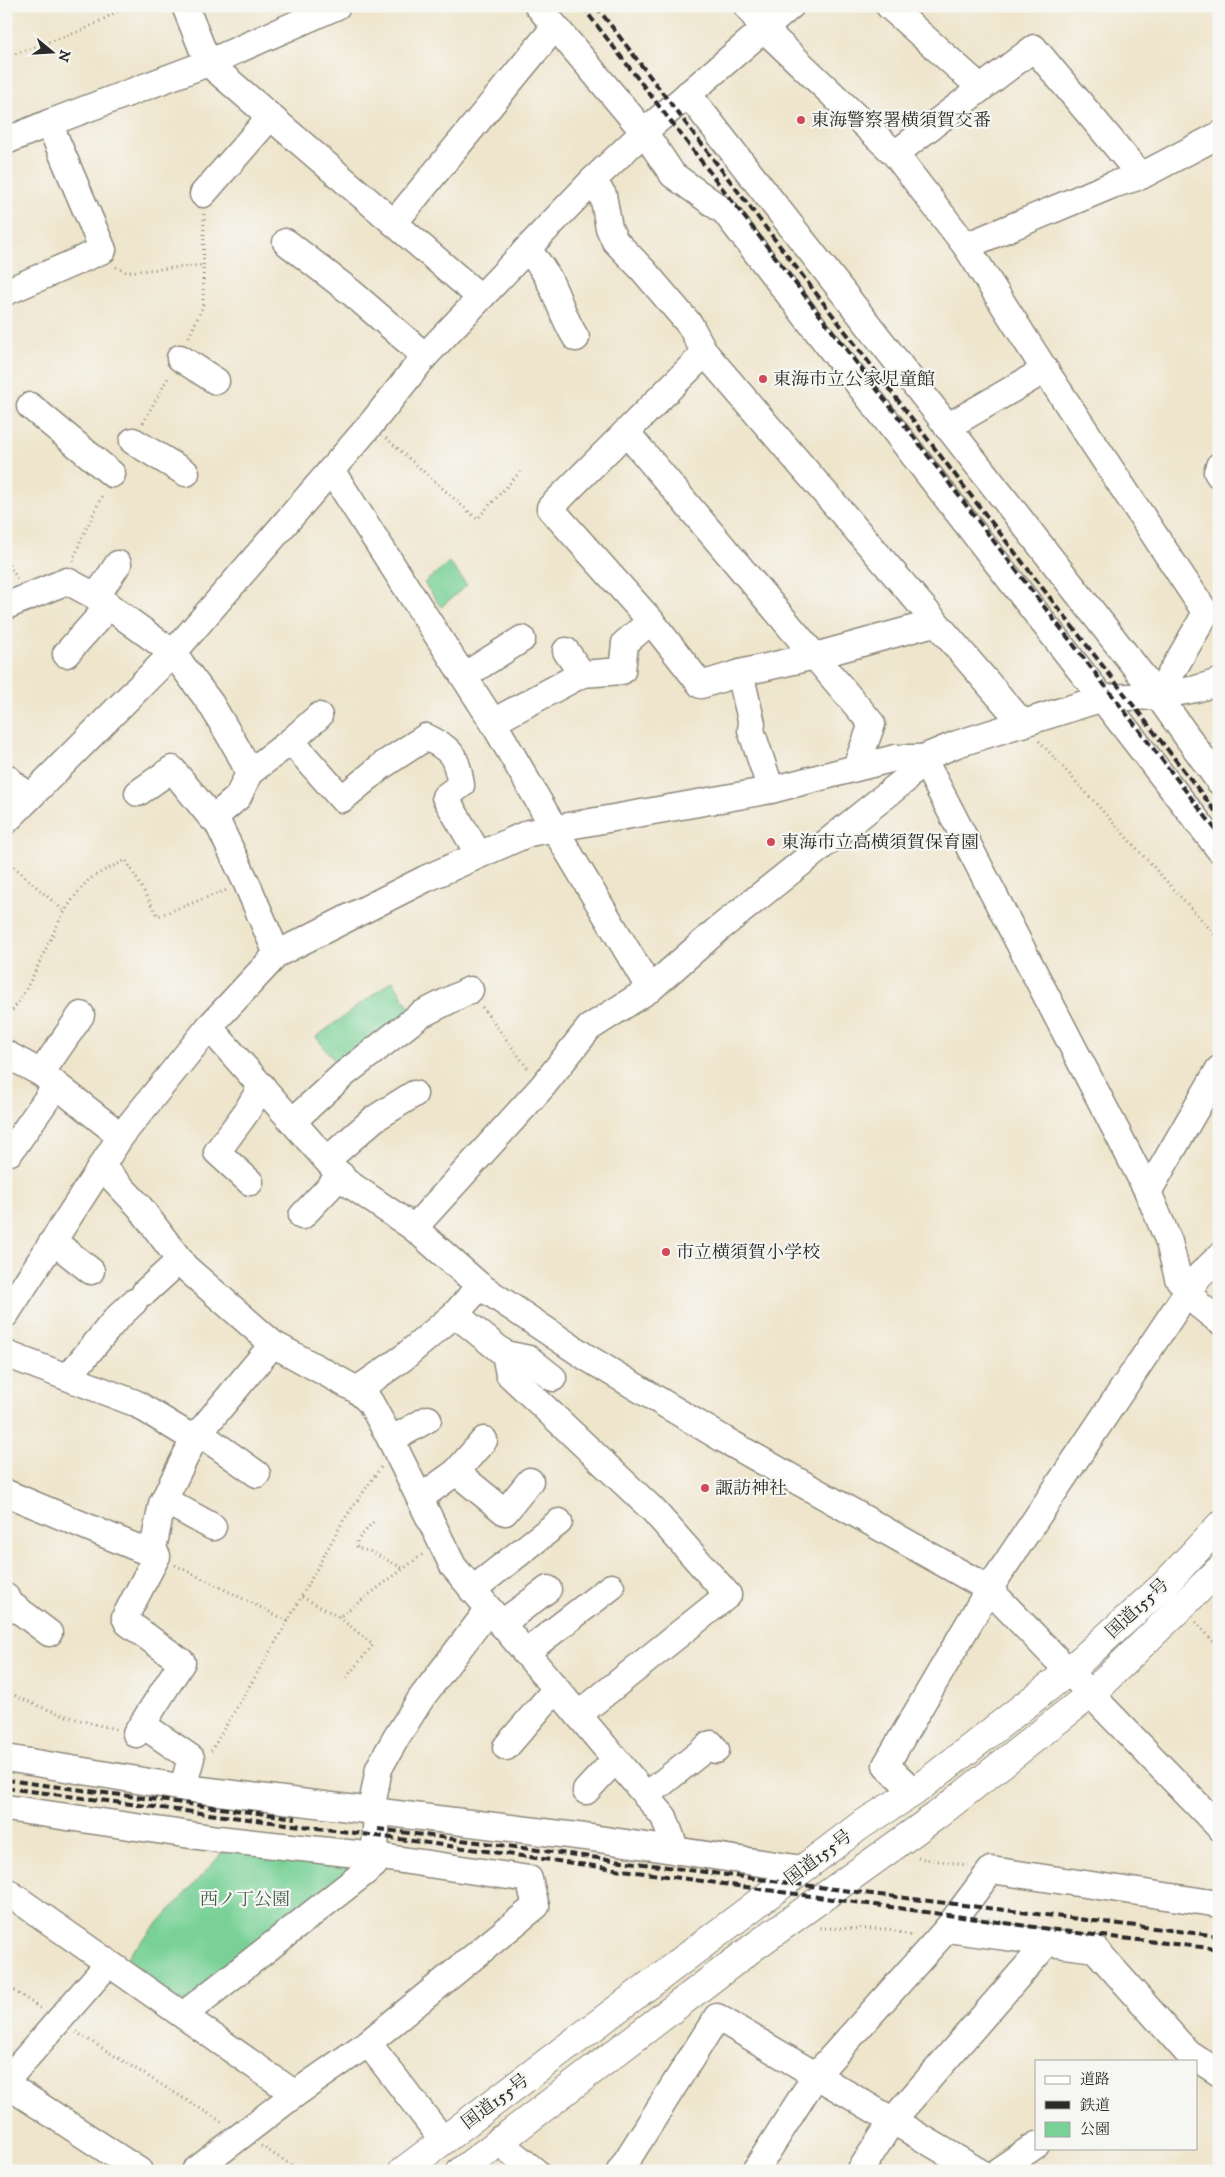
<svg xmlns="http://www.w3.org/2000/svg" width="1225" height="2177" font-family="'IM FELL DW Pica','Noto Serif JP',serif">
<rect width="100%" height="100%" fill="#f6f6f2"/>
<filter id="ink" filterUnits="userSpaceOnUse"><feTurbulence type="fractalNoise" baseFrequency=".02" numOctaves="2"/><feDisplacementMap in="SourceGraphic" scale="10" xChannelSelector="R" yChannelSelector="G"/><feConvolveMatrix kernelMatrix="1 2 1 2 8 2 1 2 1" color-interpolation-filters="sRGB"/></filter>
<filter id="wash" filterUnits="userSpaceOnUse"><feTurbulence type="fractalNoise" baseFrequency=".0096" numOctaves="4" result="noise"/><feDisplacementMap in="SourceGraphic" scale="20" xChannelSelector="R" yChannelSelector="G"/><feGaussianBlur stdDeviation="1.12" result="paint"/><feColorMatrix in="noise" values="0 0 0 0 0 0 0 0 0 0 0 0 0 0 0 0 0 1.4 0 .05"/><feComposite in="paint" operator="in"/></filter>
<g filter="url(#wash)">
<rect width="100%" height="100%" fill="#efe5cc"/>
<g fill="#79d197" stroke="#527e61">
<path d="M449 562 467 585 441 607 424 583Z"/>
<path d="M393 980 416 1019 345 1074 316 1037Z"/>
<path d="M226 1849 348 1866 349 1875 189 2003 178 2002 125 1959Z"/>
</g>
</g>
<g filter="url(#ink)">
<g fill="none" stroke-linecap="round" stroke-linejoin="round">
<g stroke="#8d887c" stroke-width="29">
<g id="minor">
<path d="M185 6 208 63 480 297"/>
<path d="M538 6 644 132 673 175 725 212 1219 849"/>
<path d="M747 6 764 29 895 154 966 246 1045 370 1206 613 1158 696"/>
<path d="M889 6 981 88"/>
<path d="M688 94 1158 696 1219 781"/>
<path d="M6 141 49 123 208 63 337 6"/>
<path d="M895 154 1034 48 1141 176"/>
<path d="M592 181 603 195 609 228 615 241 643 270 690 325 705 353 1023 724"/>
<path d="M203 194 270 117"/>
<path d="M394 223 554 28"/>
<path d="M286 242 352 293 425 356"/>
<path d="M966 246 1112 185 1141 176 1219 135"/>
<path d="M526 250C556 276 556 307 576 338"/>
<path d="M6 292 103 250 49 123"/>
<path d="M705 353 550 508 651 621 701 685 740 673 815 656 934 623"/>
<path d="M180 358 216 381"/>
<path d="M30 406 112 474"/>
<path d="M947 427 1045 370"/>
<path d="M626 432 872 724 856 767"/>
<path d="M133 441 186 473"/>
<path d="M1219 466 1217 472 1219 475"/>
<path d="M331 470 493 722 554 828 650 989"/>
<path d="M96 597 118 564"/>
<path d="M6 606 67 581 95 596 173 653 211 704 238 750 249 773 238 797 215 817 247 884 277 954"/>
<path d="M66 654 109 606"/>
<path d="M740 673 752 724 751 730 771 790"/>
<path d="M582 674 622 671 625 643 651 621"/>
<path d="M464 676 522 639"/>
<path d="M493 722 582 674 566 651"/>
<path d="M291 741 342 799 383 765 426 737C453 750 456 756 461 785L445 797 479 855"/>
<path d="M923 758 1148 1192 1169 1242 1178 1278 1199 1305 1219 1321"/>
<path d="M249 773 291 741 319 716"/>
<path d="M6 777 29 798"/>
<path d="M138 793 172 769 211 817H215"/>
<path d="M6 821 173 653 371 424 425 356 592 181 644 132 791 6"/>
<path d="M209 1027 345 1181 414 1228 480 1286 586 1357 725 1440 989 1589 1219 1827"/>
<path d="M6 1054 41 1073 121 1136"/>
<path d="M41 1073 81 1015"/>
<path d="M293 1121 343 1075 420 1015 470 990"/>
<path d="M10 1152 56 1086"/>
<path d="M327 1160 374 1119 414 1094"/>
<path d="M101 1166 139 1206 185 1267 273 1344 357 1390 370 1402 391 1440 453 1566 664 1817 676 1851"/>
<path d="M250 1182 217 1152 245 1114 262 1086"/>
<path d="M1148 1192 1219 1069"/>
<path d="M302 1216 341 1175"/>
<path d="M414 1228 542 1087 589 1028 650 989 716 931 905 780 923 758"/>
<path d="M53 1241 91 1271"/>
<path d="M145 1292 180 1260"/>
<path d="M6 1314 121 1136 209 1027 277 954 425 879 529 833 771 790 895 758H923L957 744 1103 698 1158 696 1196 689 1219 682"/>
<path d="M455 1314 505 1354 529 1359 553 1378"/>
<path d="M6 1354 135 1403 194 1439"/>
<path d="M505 1354 509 1374 653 1510 728 1595 578 1715"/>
<path d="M68 1377 116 1319 134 1302"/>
<path d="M357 1390 403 1358 455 1314 480 1286"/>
<path d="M199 1433 257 1474"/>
<path d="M391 1440 428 1419"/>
<path d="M456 1472 505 1512 530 1481"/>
<path d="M6 1493 152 1554 162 1504 194 1439 273 1344"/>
<path d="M420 1498 456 1472 484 1440"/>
<path d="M164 1500 213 1527"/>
<path d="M472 1590 559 1522"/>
<path d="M6 1597 8 1602 49 1633"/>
<path d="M501 1624 548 1589"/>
<path d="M525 1653 611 1587"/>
<path d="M143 1725 191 1758 183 1787"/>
<path d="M136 1734 182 1662 128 1623 125 1617 157 1556"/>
<path d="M506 1747 556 1689"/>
<path d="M6 1758 185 1788 585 1837 802 1869"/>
<path d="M586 1791 615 1760"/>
<path d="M914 1792 886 1765 989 1589 1188 1291 1200 1275 1219 1257"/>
<path d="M646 1796 711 1744 716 1750"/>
<path d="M6 1808 218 1839 375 1856 529 1879 536 1906 368 2043 295 2094 195 2171"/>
<path d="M371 1811 379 1768 396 1738 422 1697 489 1609"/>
<path d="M6 1891 295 2094"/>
<path d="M947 1929 991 1870 1219 1904"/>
<path d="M183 2015 374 1865 377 1812"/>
<path d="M368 2043 443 2140"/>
<path d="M6 2081 108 1964"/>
<path d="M6 2084 139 2171"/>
<path d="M500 2139 511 2152 535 2171"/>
<path d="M620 2171 717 2017 978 2171"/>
<path d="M755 2171 816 2075 947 1929 1095 1949 1187 2052 1219 2073"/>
<path d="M860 2171 892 2121 1048 1942"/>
<path d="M998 2171 1036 2145"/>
</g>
</g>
<g stroke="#8d887c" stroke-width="30">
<g id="highway">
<path d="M403 2171 861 1825 914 1792 1069 1671 1163 1586 1219 1526"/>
<path d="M461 2171 751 1949 936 1816 1092 1693 1219 1570"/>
</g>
</g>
<g stroke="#8d887c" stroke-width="3" stroke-dasharray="1 4" stroke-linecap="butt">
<path d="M6 57 83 30 128 6"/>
<path d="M116 267 126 272 204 265"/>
<path d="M189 337 203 306 204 214"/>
<path d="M143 423 169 376"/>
<path d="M386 438 477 519 520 472"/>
<path d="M6 561 18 579"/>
<path d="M73 561 80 542 103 494"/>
<path d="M1039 741 1219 939"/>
<path d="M6 860 65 912"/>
<path d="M482 1007 529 1070"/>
<path d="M6 1018C40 979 50 921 86 883 93 874 115 866 126 860L158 916 227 890"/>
<path d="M373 1522 357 1541V1548L372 1552 402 1568"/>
<path d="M175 1565 288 1621 343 1521 381 1467"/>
<path d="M302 1597 339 1617 423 1554"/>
<path d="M339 1617 373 1645 345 1679"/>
<path d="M1196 1622 1219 1648"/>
<path d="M6 1691C41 1709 78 1721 116 1729"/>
<path d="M211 1751 288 1621"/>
<path d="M918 1858 968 1865"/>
<path d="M820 1928 889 1929 911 1936"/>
<path d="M6 1985 40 2008"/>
<path d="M76 2032 222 2122"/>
<path d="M261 2146 301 2171"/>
</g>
<use href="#minor" stroke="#fff" stroke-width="26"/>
<use href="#highway" stroke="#fff" stroke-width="28"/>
<g stroke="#2b2b2b" stroke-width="4" stroke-dasharray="8 4" stroke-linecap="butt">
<path d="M582 6 1219 834"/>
<path d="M596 6 972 497 1219 816"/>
<path d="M6 1780 296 1818"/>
<path d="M6 1788 341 1831 1085 1934 1219 1949"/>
<path d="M378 1829 872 1894 1219 1936"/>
</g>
</g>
</g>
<g fill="#d1495b" stroke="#f6f6f2" stroke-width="2">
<circle cx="801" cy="120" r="5"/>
<circle cx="763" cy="379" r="5"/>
<circle cx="771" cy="842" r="5"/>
<circle cx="666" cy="1252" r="5"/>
<circle cx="705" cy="1488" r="5"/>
</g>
<g text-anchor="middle" stroke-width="4.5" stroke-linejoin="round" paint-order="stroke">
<g font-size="18" fill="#2b2b2b" stroke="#f6f6f2" text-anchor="start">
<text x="811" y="126">東海警察署横須賀交番</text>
<text x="773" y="385">東海市立公家児童館</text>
<text x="781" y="848">東海市立高横須賀保育園</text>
<text x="676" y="1258">市立横須賀小学校</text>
<text x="715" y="1494">諏訪神社</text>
</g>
<g font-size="18" fill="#2b2b2b" stroke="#f6f6f2">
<text transform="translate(1137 1608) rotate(-43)" y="6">国道155号</text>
<text transform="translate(818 1857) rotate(-37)" y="6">国道155号</text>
<text transform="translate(495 2101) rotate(-37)" y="6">国道155号</text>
</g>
<g font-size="18" fill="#425d4b" stroke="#f6f6f2">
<text x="245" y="1905">西ノ丁公園</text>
</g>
</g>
<rect width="1225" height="2177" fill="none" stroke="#f6f6f2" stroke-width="25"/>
<rect x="1035" y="2060" width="162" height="90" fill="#f6f6f2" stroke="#a5a5a2"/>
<rect x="1045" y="2076" width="25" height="8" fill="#ffffff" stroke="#a5a5a2"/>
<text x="1080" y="2084" font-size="15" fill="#2b2b2b">道路</text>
<rect x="1045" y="2101" width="25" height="8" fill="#2b2b2b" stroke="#a5a5a2"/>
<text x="1080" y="2110" font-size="15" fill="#2b2b2b">鉄道</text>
<rect x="1045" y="2122" width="25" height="15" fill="#79d197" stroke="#a5a5a2"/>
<text x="1080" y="2134" font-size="15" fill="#2b2b2b">公園</text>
<g transform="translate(52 52) rotate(108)" stroke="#f6f6f2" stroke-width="4" paint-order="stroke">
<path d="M0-4L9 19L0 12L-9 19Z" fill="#2b2b2b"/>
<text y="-8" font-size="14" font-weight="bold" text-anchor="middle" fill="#2b2b2b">N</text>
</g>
</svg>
